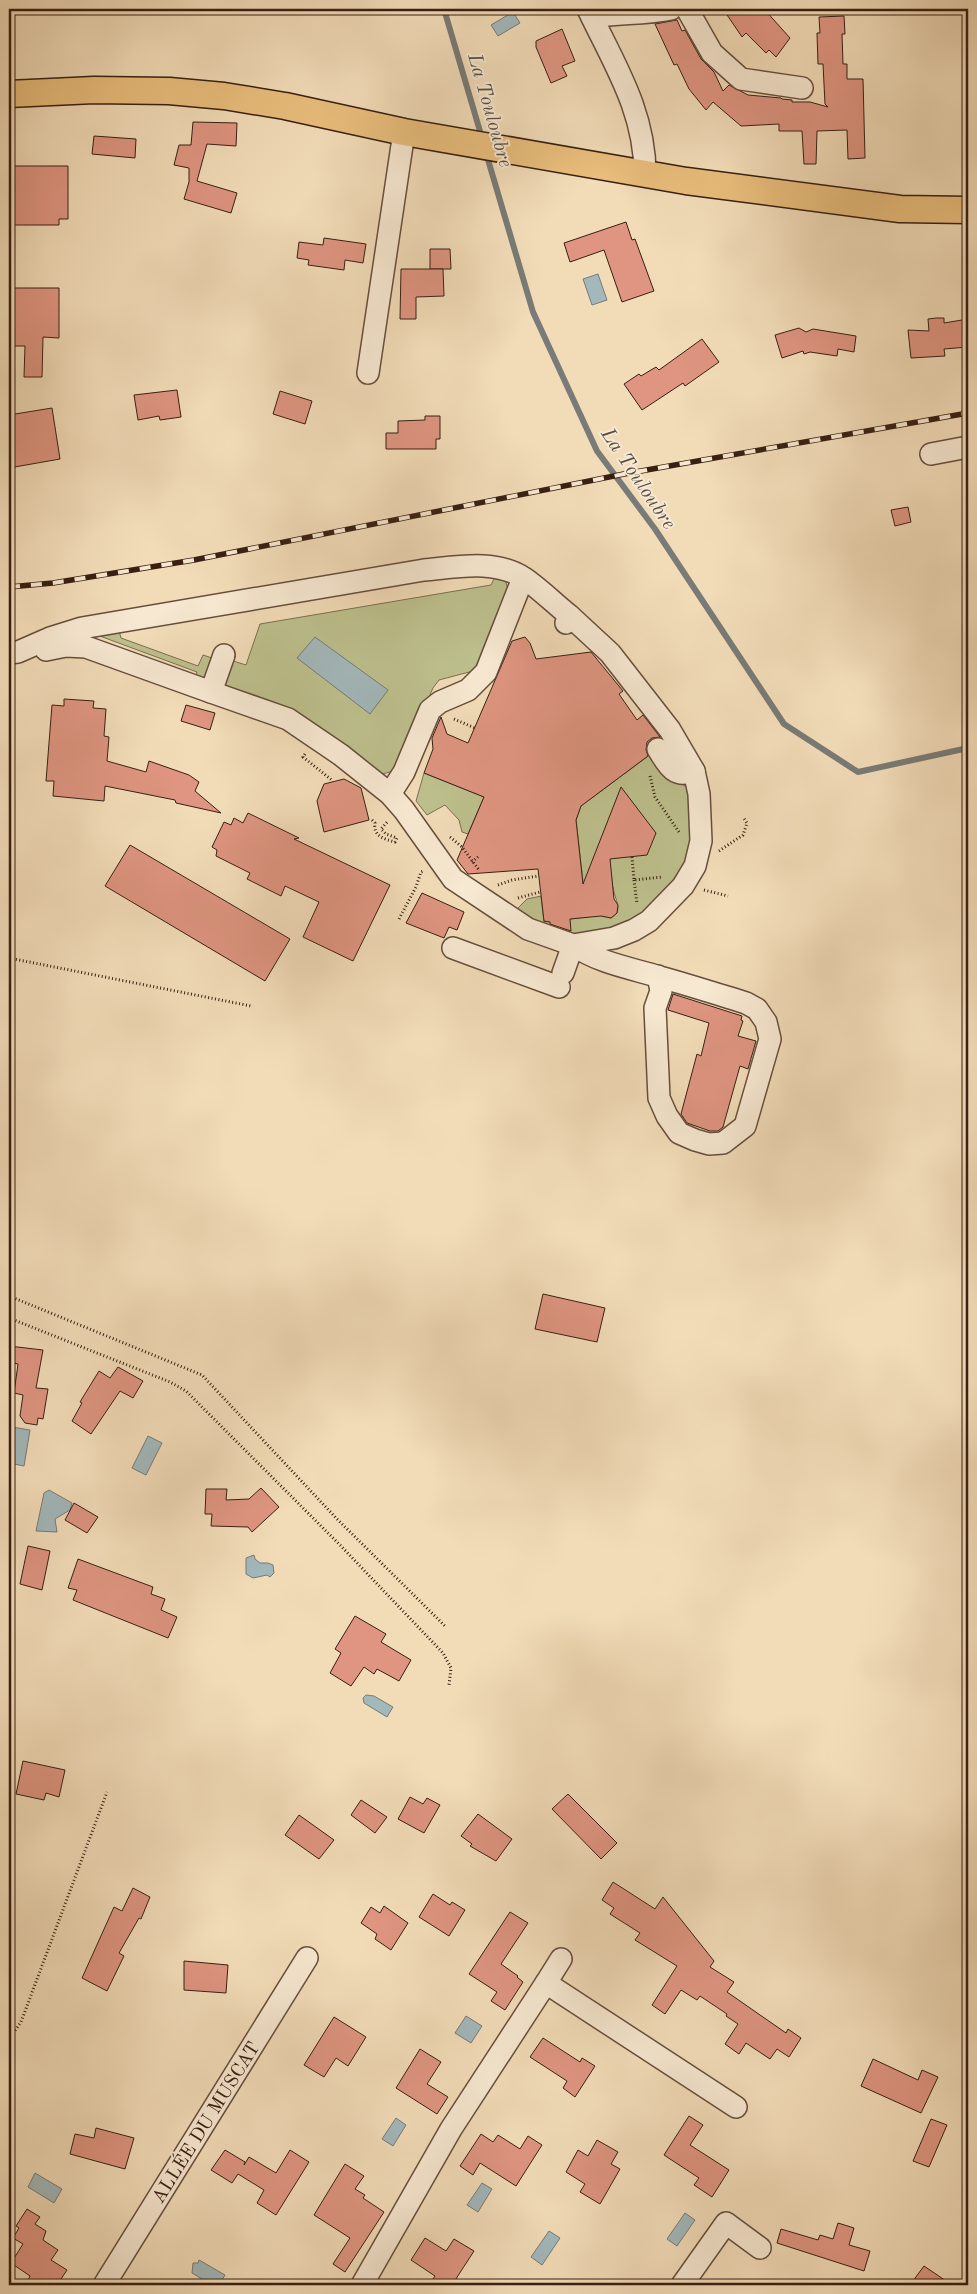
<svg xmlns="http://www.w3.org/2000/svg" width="977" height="2294" font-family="'Old Standard TT',serif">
<rect width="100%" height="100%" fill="#f2dcb8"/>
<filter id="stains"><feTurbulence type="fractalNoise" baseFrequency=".004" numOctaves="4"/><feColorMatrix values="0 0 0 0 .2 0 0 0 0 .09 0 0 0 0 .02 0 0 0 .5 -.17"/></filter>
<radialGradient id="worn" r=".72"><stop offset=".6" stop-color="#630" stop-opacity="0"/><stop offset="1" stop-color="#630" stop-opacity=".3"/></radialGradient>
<g fill="#bdc08d" stroke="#7a7050">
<path d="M496 575 505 579 508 590 482 662 473 671 439 680 433 688 400 762C394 771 391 773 379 774L221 684 230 660 246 665 260 624 491 585Z"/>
<path d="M118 627 121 638 198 666 203 655 215 659 206 678 199 681 195 680 197 672 97 635 94 643 89 636Z"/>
<path d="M651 754 665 774 693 791 698 813 681 880 624 929 578 938 526 921 517 909 527 899 541 896 544 922 587 917 595 914 611 918 617 913C620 905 614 896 613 887L584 891 576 820 581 806Z"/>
<path d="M424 773 484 797 468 834 462 832 459 820 445 805 427 815 416 801Z"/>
</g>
<g fill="#a2b8bb" stroke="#787b77">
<path d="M513 12 520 23 498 36 491 25Z"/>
<path d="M598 274 607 300 592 305 583 279Z"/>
<path d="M315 637 388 690 370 714 297 658Z"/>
<path d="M12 1427 30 1430 24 1466 9 1463Z"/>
<path d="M148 1436 162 1443 146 1475 132 1468Z"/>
<path d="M49 1490 72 1503 70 1510 55 1519 57 1532 36 1531 44 1493Z"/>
<path d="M254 1555 255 1559 260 1563H268L273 1565 274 1573 270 1577 267 1575 253 1578 246 1574V1558Z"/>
<path d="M366 1695 374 1696 393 1707 387 1717 364 1703 363 1698Z"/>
<path d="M466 2016 482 2026 471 2043 455 2033Z"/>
<path d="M396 2118 406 2125 393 2146 382 2139Z"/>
<path d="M35 2173 62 2189 54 2203 28 2187Z"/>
<path d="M482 2183 492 2189 478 2212 467 2205Z"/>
<path d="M685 2213 695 2220 677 2246 667 2239Z"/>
<path d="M549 2231 560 2238 542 2265 531 2257Z"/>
<path d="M199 2260 225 2275 219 2285H212L192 2273 193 2263H198Z"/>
</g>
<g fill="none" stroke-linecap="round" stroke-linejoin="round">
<g stroke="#787b77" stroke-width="6">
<path d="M444 9 482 138"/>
<path d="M486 153 533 312 597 451 655 529 784 724 858 772 968 748"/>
</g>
</g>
<g fill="#df9581" stroke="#381f12">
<path d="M723 9H764L790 38 776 57 769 50 766 53 746 33 742 37Z"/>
<path d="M844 16 845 34H842L843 64H847V79H863L865 158 848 159 847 130 817 131 816 164H804L802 131H779V124L741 126 713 102 706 110 689 89 677 64 674 65 655 24 677 20 682 31 685 30 701 59 714 72 723 91 729 85 748 95 781 98 782 99 792 100V102H810L828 107 825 104 823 64H818L817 33H820L819 17Z"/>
<path d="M562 29 575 61 562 66 567 76 551 83 536 47V41Z"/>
<path d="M193 122 237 123 236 146 207 144 197 181 237 193 231 213 184 199 189 182V168L174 165 179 145H191Z"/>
<path d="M94 136 136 139 135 158 92 154Z"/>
<path d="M9 166H68V219H59V225H9Z"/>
<path d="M626 222 632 240 635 239 654 291 622 302 604 250 570 262 564 243Z"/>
<path d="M324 238 366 244 363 263 345 260 344 270 308 265 309 260 297 258 299 242 323 245Z"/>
<path d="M430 249H450L451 269H430Z"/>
<path d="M401 269H443L444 296 416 297V319H400Z"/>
<path d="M9 288H59V338L43 337 42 377H24L25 346H9Z"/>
<path d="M936 318H944V323L968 319V347L944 349 945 356 911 358 908 330 929 331 928 319Z"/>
<path d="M799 328 806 332 813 329 856 336 854 352 838 349 837 356 810 352 804 354 803 351 782 358 775 335Z"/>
<path d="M702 339 719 362 685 386 683 383 642 410 624 384 639 374 641 376 656 367 659 370Z"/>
<path d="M177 390 181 417 160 420 159 416 138 420 134 395Z"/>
<path d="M280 391 312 401 305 424 273 414Z"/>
<path d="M52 408 60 459 9 468V415Z"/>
<path d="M425 416H440V439H436V449H386V433H398V421L425 420Z"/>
<path d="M908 507 911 522 895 526 891 510Z"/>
<path d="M525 637 530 643 536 659 591 652 623 691 619 694 637 720 643 715 660 737 652 738 647 742 646 750 648 756 581 806 576 820 583 884 621 787 656 833 647 855 610 859 614 899 618 905 617 913 611 918 601 916 570 919 571 931 550 924V922L544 921 538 869 468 874 457 860 484 797 424 773 433 749 432 738 441 717 447 734 468 743 512 641Z"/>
<path d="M64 699 94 701 93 708 106 709 104 736 109 737 107 761 146 772 149 761 189 775 199 782 195 791 221 813 176 803 175 800 105 786 104 801 53 796 54 781H46L52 705 64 706Z"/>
<path d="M186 705 215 713 210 730 181 721Z"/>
<path d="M344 779 361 788 369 820 324 832 317 801 324 784Z"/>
<path d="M248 813 299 838 294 839 390 885 353 961 303 937 319 902 285 886 281 896 247 879 250 873 216 856 217 850 212 847 224 822 231 825 234 818 243 823Z"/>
<path d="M130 845 290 939 265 981 105 886Z"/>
<path d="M422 893 464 912 457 930 449 927 444 938 406 923Z"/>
<path d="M673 994 742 1016 741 1020 743 1021 738 1036 756 1041 748 1069 740 1066 723 1127 718 1131H710L687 1123 681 1114 697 1054 701 1056 709 1023 668 1010Z"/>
<path d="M543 1294 605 1308 597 1342 535 1329Z"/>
<path d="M9 1346 43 1350 36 1388 48 1389 43 1419 38 1418 37 1425 25 1423 20 1416 23 1395 14 1393 18 1364 9 1362Z"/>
<path d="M118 1367 143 1381 133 1398 120 1391 91 1434 72 1421 82 1403 80 1402 99 1371 110 1378Z"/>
<path d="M261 1488 279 1507 252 1532 248 1527 211 1526 212 1514H205L206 1489H227L226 1500 249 1499Z"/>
<path d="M74 1503 98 1517 87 1533 65 1520Z"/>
<path d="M28 1546 50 1551 42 1590 20 1584Z"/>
<path d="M78 1559 153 1587 151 1594 165 1599 161 1610 177 1617 168 1638 73 1600 77 1590 68 1588Z"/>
<path d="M355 1616 386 1634 381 1642 411 1660 399 1681 377 1669 374 1674 364 1667 351 1686 330 1673 341 1653 335 1649Z"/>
<path d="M23 1761 65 1770 59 1797 46 1793 44 1800 16 1794Z"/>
<path d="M568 1794 617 1843 601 1859 552 1809Z"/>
<path d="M410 1797 423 1804 427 1798 440 1805 424 1833 398 1819Z"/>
<path d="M361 1800 387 1817 375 1833 351 1815Z"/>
<path d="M478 1814 512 1839 496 1861 470 1846 472 1844 461 1836Z"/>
<path d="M299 1815 334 1840 319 1859 285 1835Z"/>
<path d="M613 1882 655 1909 663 1897 714 1961 710 1967 734 1982 727 1992 786 2033 788 2029 801 2038 789 2057 777 2049 770 2059 746 2043 739 2054 725 2044 738 2024 726 2016 727 2014 700 1996 697 2000 681 1990 665 2014 652 2005 677 1966 635 1940 640 1933 610 1914 614 1908 602 1900Z"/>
<path d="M133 1888 150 1897 141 1919 139 1918 119 1953 124 1956 107 1991 82 1978 114 1907 122 1911Z"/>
<path d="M433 1894 450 1905 452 1902 465 1910 449 1936 419 1917Z"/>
<path d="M384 1906 408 1923 391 1950 375 1939 377 1934 361 1923 371 1907 380 1913Z"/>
<path d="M510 1912 528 1923 501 1964 518 1976 517 1977 523 1982 505 2010 491 2001 497 1992 469 1974Z"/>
<path d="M184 1961 228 1965 226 1993 184 1990Z"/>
<path d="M334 2017 366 2037 348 2066 336 2058 324 2077 304 2065Z"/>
<path d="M543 2038 580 2062 582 2058 595 2066 575 2097 563 2088 567 2081 530 2057Z"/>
<path d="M420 2049 441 2062 427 2084 448 2097 437 2114 396 2088Z"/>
<path d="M873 2059 918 2080 922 2070 938 2077 921 2113 861 2086Z"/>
<path d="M689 2116 703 2125 690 2145 729 2170 712 2197 694 2185 699 2178 664 2155Z"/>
<path d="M931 2119 947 2125 929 2167 913 2161Z"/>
<path d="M96 2128 134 2138 125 2169 70 2154 75 2134 94 2138Z"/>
<path d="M481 2134 493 2142 498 2135 520 2149 528 2136 542 2145 516 2186 480 2163 473 2175 460 2166Z"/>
<path d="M597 2140 618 2152 611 2164 620 2169 600 2204 580 2192 585 2184 566 2172 578 2150 588 2156Z"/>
<path d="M225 2150 245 2162 244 2165 249 2157 276 2173 290 2150 309 2162 276 2215 257 2203 264 2190 238 2174 232 2183 211 2170Z"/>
<path d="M345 2164 364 2176 355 2189 365 2195 363 2198 384 2212 345 2272 333 2264 350 2238 314 2215Z"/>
<path d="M27 2209 40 2217 35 2224 46 2231 43 2240 58 2250 51 2260 67 2270 57 2285H35L28 2280 30 2276 11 2263 23 2244 13 2238 19 2228 16 2226Z"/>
<path d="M838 2223 854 2228 849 2245 870 2251 864 2271 777 2243 781 2229 818 2240 820 2235 833 2239Z"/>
<path d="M425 2238 446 2251 454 2239 474 2251 452 2285H429L435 2276 411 2260Z"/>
<path d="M924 2266 952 2285H910Z"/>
</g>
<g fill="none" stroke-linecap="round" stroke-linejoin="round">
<g stroke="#664e3c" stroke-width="24">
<g id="minor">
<path d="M588 9C614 64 645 111 645 174"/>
<path d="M687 9 712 53 741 79 802 88"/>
<path d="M592 17C620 12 643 15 671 9"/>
<path d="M368 373 404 132"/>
<path d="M931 454 968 447"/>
<path d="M46 650 66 646 86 647 211 692 224 655"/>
<path d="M9 653 18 652 50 638 82 628 424 570C457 567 495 559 524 578 540 589 555 604 570 616L566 623"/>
<path d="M211 692 288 719 341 755 390 794 404 810 453 879 528 929 573 945 614 938 634 930 649 921 683 886 695 866 701 841 699 794 694 771 670 730 610 653 570 616"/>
<path d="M658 749C667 764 674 779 694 771"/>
<path d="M390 794 404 772 430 710 440 702 468 690 486 672 523 578"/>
<path d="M453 948 559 987"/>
<path d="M563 973 573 945C599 963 630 968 660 977 689 985 717 994 746 1003L757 1009 766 1022 770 1039 745 1126 723 1143 709 1144 695 1140 679 1133 667 1116 659 1098 655 1008 661 991 658 976"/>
<path d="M546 1983 561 1959"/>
<path d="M104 2285 307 1958"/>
<path d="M362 2285 451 2129 546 1983 736 2107"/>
<path d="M682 2285 726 2223 760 2248"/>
</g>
</g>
<g stroke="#381f12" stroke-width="29">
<path id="major" d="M9 94 94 90 169 91 224 96 285 106 404 132 686 181 900 209 968 210"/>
</g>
<g stroke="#381f12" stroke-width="3" stroke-dasharray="1 2.5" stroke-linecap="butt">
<path d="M454 719 475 728"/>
<path d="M305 754 303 757 333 781"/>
<path d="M650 776 655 797 679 832"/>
<path d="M372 820 375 823C373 836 384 839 395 842L397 838 386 834 381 829 388 821"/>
<path d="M450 837 462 847 479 870"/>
<path d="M719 851 743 835 747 823 743 817"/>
<path d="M632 857 634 880 662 877"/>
<path d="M472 862 479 856"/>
<path d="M634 880 637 904"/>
<path d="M498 885 512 880 538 876"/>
<path d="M704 890 728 896"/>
<path d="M518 898 540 892"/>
<path d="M399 919 416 887 421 872 424 871"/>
<path d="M9 958 251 1006"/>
<path d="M9 1296 202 1375 337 1519 446 1627"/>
<path d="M9 1318 170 1382 186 1391 339 1544 443 1653 451 1668 449 1685"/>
<path d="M9 2033 14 2032 21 2022 107 1792"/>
</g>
<use href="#minor" stroke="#f7e8d1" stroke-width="21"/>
<use href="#major" stroke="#e9be7c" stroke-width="26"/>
<g stroke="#381f12" stroke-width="5.5">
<path id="rail" d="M9 587 53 583 194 560 624 474 968 413"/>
</g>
<use href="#rail" stroke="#f7e8d1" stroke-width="4" stroke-dasharray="11" stroke-linecap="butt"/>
</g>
<g text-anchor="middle" stroke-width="4" stroke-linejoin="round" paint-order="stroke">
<g font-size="19" fill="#381f12" stroke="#f7e8d1">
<text transform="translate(205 2122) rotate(-58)" y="7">ALLÉE DU MUSCAT</text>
</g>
<g font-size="20" font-style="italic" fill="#584d45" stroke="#f7e8d1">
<text transform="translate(491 110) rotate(74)" y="7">La Touloubre</text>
<text transform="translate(639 478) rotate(56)" y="7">La Touloubre</text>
</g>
</g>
<rect width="977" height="2294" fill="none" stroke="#f2dcb8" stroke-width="30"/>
<rect x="10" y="10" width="957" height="2274" fill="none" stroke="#381f12" stroke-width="2.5"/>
<rect x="15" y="15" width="947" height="2264" fill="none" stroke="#381f12"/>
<rect width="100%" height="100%" filter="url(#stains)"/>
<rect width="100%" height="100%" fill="url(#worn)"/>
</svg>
